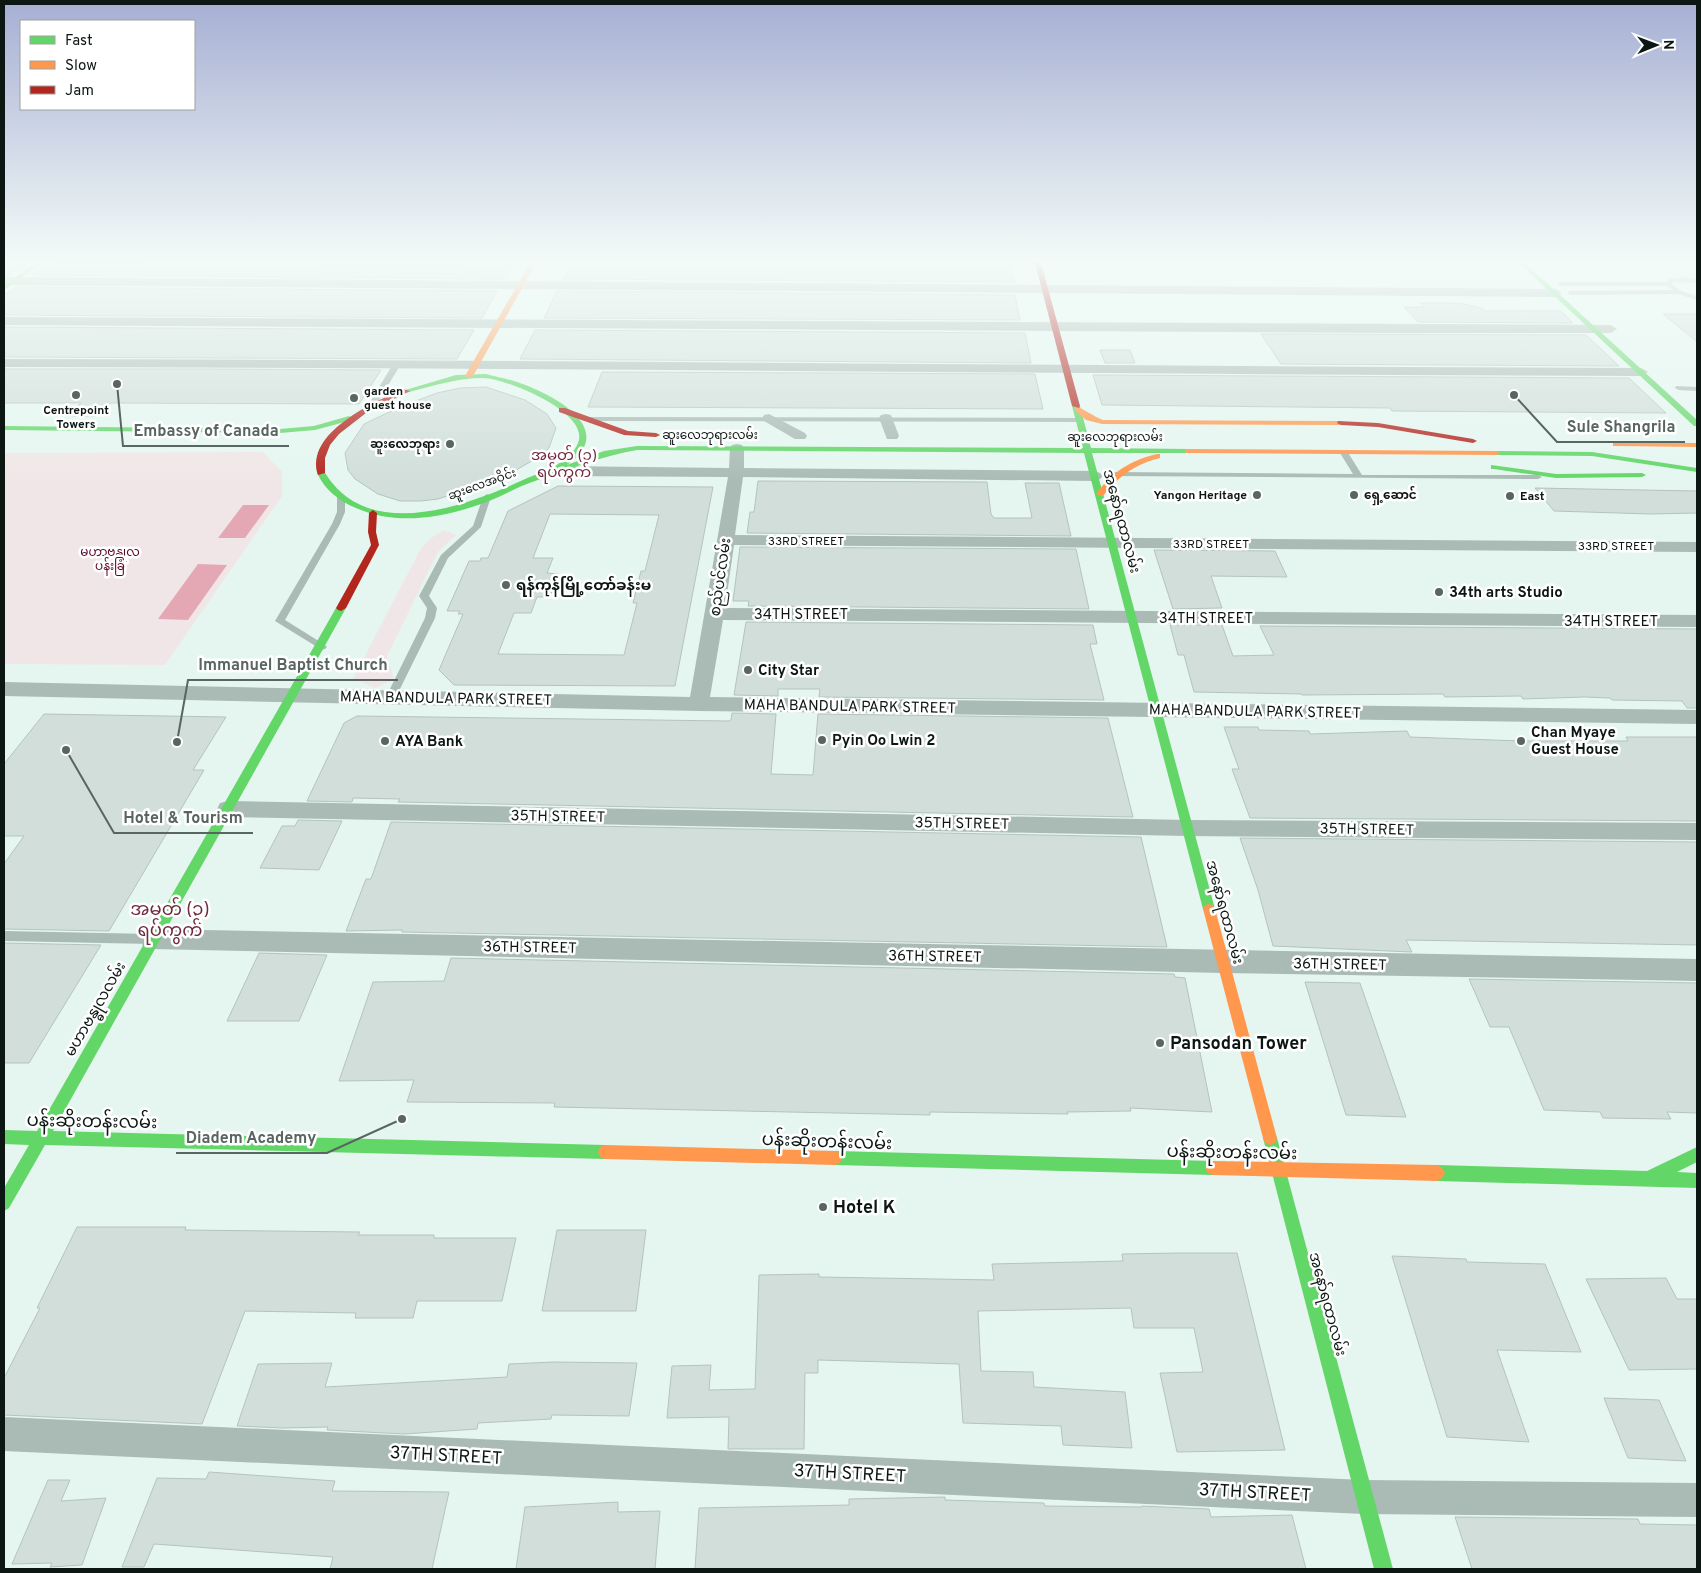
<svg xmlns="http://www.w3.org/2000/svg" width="1701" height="1573" font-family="Overpass,'Noto Sans Myanmar',sans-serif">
<rect width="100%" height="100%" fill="#e5f6f0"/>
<g fill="#f1e6e7">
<path d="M263 452 282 472V496L165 665 4 664V453Z"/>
<path d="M444 530 456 535 438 552 387 656 394 679 376 688 353 679 420 550 431 538Z"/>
</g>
<g fill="#e4a8b4">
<path d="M243 505H269L245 538H218Z"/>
<path d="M198 564 227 565 188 620 158 619Z"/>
</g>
<g fill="#d1ded9" stroke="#b5c3be" fill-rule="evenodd">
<path d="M4 263H27L9 275H4Z"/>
<path d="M48 263 459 265 460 263H513L504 279 33 275Z"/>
<path d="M572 263H1010L1014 282 563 279Z"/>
<path d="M17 287 497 291 482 318 4 315V295Z"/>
<path d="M557 291 1015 295 1020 320 544 318Z"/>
<path d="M1420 303H1459L1482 308 1485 311H1561L1573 323 1418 322 1404 307H1424Z"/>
<path d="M1663 314H1697V342Z"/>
<path d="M4 327 474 330 457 359 4 357Z"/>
<path d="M535 330 1025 333 1031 363 520 359Z"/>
<path d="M1261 334 1586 335 1619 366 1281 364Z"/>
<path d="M1100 350H1130L1135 363H1105Z"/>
<path d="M4 369H209L381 370 359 404 110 403 96 416H67L81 403H4Z"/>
<path d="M602 372 1035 374 1043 409 588 407Z"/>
<path d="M1093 375 1629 378 1666 413 1392 411 1390 408 1102 405Z"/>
<path d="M486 387 525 400 547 414 556 428 549 448 537 458 516 470 475 487 438 499 421 501H400L378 494 355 479 348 470 345 453 364 424 402 406 437 393 460 388Z"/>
<path d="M758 481 987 482 991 514 994 518H1032L1025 483H1059L1071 536 747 533 750 512H754Z"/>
<path d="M558 486 713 487 675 686 454 685 439 670 463 614H458L460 611H447L469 561H480L481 558H488L508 511ZM550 514 659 515 645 571H641L633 603H637L624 655 498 654 514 613H531L537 597H550L558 574 547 573 553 558H533Z"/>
<path d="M1535 488 1697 491V513L1650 514 1554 511Z"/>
<path d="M740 547 1076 549 1089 609 748 606 749 601H733Z"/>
<path d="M1154 550 1275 551 1287 577 1211 576 1222 608 1173 609Z"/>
<path d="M746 622 1093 625 1097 644H1090L1104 700 819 697 820 689H778V696L734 695Z"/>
<path d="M1170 625H1222L1233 656 1274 655 1260 626 1697 629V708H1687L1682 701 1612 700 1610 698 1585 697 1523 699 1521 696 1445 697 1443 694 1302 695 1301 694 1194 692 1184 655H1178Z"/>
<path d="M732 713 776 714 771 774 813 775 818 714 1108 718 1133 817 398 802 400 799 353 798 352 802 307 801 344 723 357 716 729 721 731 720Z"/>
<path d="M44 714 226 717 193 770H204L109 931 4 929V864L24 836H4V764Z"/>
<path d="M1224 727H1258L1259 730 1309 731 1310 734 1407 731 1410 737 1521 741H1628L1626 737H1697V821L1250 818 1232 769H1239Z"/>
<path d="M298 820 342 821 319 870 260 868 282 826H295Z"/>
<path d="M391 822 1141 837 1167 947 402 932V930L346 931 366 879H371Z"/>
<path d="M1240 838 1697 842V945L1406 940 1412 952 1273 946 1258 890Z"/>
<path d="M4 943 101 945 29 1063H4Z"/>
<path d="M259 953 327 955 299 1021H227Z"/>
<path d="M451 958 1174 974 1175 977 1185 978 1212 1112 1130 1108 1131 1111 1067 1112 1068 1114 930 1112V1115L554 1107 555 1103 407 1102 414 1080 339 1081 373 982 444 981Z"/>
<path d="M1469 979 1697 983V1113L1667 1112 1671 1119 1603 1118 1600 1112 1544 1110 1509 1027H1490Z"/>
<path d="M1305 982 1360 983 1406 1117 1346 1115Z"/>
<path d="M77 1227H186L185 1230 360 1232 358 1235H434V1238H516L502 1301H417L413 1318H355L356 1313 245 1311 202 1424 4 1415V1378L40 1308H37Z"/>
<path d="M557 1230H646L636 1311H542Z"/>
<path d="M1178 1253H1237L1285 1450 1177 1452 1160 1373 1203 1372 1194 1328H1134L1131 1308 978 1311 981 1371 1033 1372 1034 1387 1125 1392 1132 1448 1063 1445 1061 1426 963 1423 959 1364 818 1360V1373H805L804 1449H728L729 1417 667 1418 672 1366 711 1365 709 1390 755 1389 759 1275 819 1274V1277L994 1280 992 1264 1123 1261 1122 1254Z"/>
<path d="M1392 1256 1466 1259 1467 1262 1545 1264 1581 1352 1497 1350 1529 1442 1447 1437Z"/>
<path d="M1666 1278 1677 1299H1697V1369L1629 1370 1586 1279Z"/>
<path d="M554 1362 637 1363 629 1416 552 1415 551 1419 478 1423 477 1429 404 1434 327 1430 328 1427 283 1428 237 1426 258 1364 332 1363 325 1387 507 1377 509 1364Z"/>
<path d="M1604 1398 1659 1400 1686 1461 1628 1458Z"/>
<path d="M209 1472 335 1481 332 1491 449 1492 432 1569H330L333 1557 154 1544 144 1567H122L157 1478 206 1479Z"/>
<path d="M48 1480H70L61 1501 106 1498 82 1565 50 1567 52 1563 12 1564Z"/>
<path d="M945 1497V1500L1044 1503 1045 1506 1142 1507V1506L1209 1509 1211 1517 1292 1515 1306 1569H695L699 1508 849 1505V1499Z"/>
<path d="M618 1502V1512L660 1511 655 1569H516L525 1507Z"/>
<path d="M1455 1517 1638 1519 1640 1524 1697 1525V1569H1472Z"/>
</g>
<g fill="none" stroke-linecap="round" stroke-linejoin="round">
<g fill="#aabab4" fill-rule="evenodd">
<path d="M1683 277 1697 279V283L1673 282 1672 284 1681 291 1697 296V300L1678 294 1570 295 1567 293 1570 291 1673 290 1667 286H1560L1557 284 1560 282H1667L1669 279Z"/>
<path d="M397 362 401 364 375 407 368 409 367 407 393 364Z"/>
<path d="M1676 386 1697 387V391L1679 390 1675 388Z"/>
<path d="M587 417 1080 418 1084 420 1080 422 590 421H587Z"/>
<path d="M1341 451H1347L1362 475H1538L1542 477 1538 479 1114 476 1110 474 1114 472 1353 474 1340 453Z"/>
<path d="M341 494 345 497V512L340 524 285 620 325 645 327 647 325 649 322 650 275 621 332 524 337 512V497Z"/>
<path d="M487 494 491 497 481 527 448 558 429 596 437 608 435 618 396 697 391 701 387 700 386 697 425 618 427 608 419 596 441 555 473 526 483 497Z"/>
<path d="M4 931 152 934 157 935 158 939 157 943 152 944 4 941Z"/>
</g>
<g fill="#aabab4" fill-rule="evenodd">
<path d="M4 277 1556 289 1562 293 1556 297 4 285Z"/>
<path d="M4 317 1611 325 1617 329 1611 333H1410L4 325Z"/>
<path d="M4 359C550 360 1095 366 1641 368L1648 372 1641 376C1095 374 550 368 4 367Z"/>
<path d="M769 414 805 433 807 436 805 439H795L764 421 762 418 764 415Z"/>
<path d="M886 414 891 415 899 436 897 439H887L879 418 881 415Z"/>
<path d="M737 444 742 445 744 448V468L1095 471 1100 473 1103 476 1100 479 1095 481 743 477 735 535 1697 542V552L734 545 725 608 1697 615V627L723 620 710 697 1697 710V724L699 711 4 696V682L690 697 728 477 559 476 554 474 551 471 554 468 559 466 729 468 730 448 732 445Z"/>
<path d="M228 801 1187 820 1697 823V840L1187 836 228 817 220 815 217 809 220 803Z"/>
<path d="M152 929 1697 959V981L1223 973 152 949 143 946 140 939 143 932Z"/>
<path d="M4 1417 1364 1480 1697 1483V1517L1364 1514 4 1451Z"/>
</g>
<g fill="#63d668" fill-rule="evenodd">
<path d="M36 263H42L4 290V285Z"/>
<path d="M1519 263H1525L1697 420V426H1694Z"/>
<path d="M486 374C497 377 509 379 520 383 554 395 619 429 567 465L604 451 637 446 1083 448 1072 406 1076 404 1080 406 1091 448 1191 449V453H1092L1215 909 1213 913 1209 914 1205 913 1203 909 1084 453 637 450C602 456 569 469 535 481 519 486 505 495 489 501 447 517 399 527 356 508 339 501 325 490 317 473L321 471H324C366 543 464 507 523 480 540 472 570 464 578 443 591 413 507 379 484 378 456 378 432 386 406 393L402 391 456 375Z"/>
<path d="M349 416 353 418 352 420 315 430 280 433 4 430V426L280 429 314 426Z"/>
<path d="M1493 451 1592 452 1697 468V472L1592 456 1496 455H1493Z"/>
<path d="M1491 465 1556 474 1642 473 1646 475 1642 477 1556 478 1494 469H1491Z"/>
<path d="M341 605 346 608 53 1131 605 1145 610 1147 612 1152 610 1157 605 1159 45 1145 9 1208 4 1211V1188L29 1145 4 1144V1130L37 1131 336 608Z"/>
<path d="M1270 1131 1275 1133 1277 1138 1393 1569H1374L1263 1138 1265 1133Z"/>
<path d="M1697 1147V1162L1677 1172 1697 1173V1188L1437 1181 1432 1178 1429 1173 1432 1168 1437 1165 1647 1171Z"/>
<path d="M835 1151 1213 1161 1218 1163 1221 1168 1218 1173 1213 1175 835 1165 830 1163 828 1158 830 1153Z"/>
</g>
<g fill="#ff974d" fill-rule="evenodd">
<path d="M530 263H536L473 376 466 378 465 376Z"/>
<path d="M1075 407C1082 407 1094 417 1103 420L1341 421 1345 423 1341 425 1102 424 1086 420 1075 411Z"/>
<path d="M1613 442 1697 443V447L1616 446H1613Z"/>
<path d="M1185 449 1496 451 1500 453 1496 455 1188 453H1185Z"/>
<path d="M1157 454H1160V458C1135 464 1119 476 1103 496H1100L1096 494C1112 472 1131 460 1157 454Z"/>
<path d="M1209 904 1213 905 1215 909 1277 1138 1275 1143 1270 1145 1265 1143 1263 1138 1203 909 1205 905Z"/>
<path d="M605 1145 835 1151 840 1153 842 1158 840 1163 835 1165 605 1159 600 1157 598 1152 600 1147Z"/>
<path d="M1213 1161 1437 1165 1442 1168 1445 1173 1442 1178 1437 1181 1213 1175 1208 1173 1205 1168 1208 1163Z"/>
</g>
<g fill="#b3261e" fill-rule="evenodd">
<path d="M1035 263H1041L1080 406 1079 408 1072 406Z"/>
<path d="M403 389 410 391 366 413 339 434 330 445 325 458V473L318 475C304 433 374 402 403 389Z"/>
<path d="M559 408H565L628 431 656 433 660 435 656 437 624 435 559 412Z"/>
<path d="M1338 421 1378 423 1473 439 1477 441 1473 443 1378 427 1341 425 1337 423Z"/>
<path d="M373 510 377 513 376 532 379 545 346 608 341 611 338 610 336 608 371 545 368 532 369 513Z"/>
</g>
</g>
<linearGradient id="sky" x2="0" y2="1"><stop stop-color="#a6afd3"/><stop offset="0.54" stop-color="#f3fbf8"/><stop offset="1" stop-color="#f3fbf8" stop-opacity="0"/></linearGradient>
<rect width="1701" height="483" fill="url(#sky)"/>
<g fill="#586560" stroke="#fff" stroke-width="2">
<circle cx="76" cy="395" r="5"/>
<circle cx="354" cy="398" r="5"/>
<circle cx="450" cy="444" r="5"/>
<circle cx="1257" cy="495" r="5"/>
<circle cx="1354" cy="495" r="5"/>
<circle cx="1510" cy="496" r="5"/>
<circle cx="506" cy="585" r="5"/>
<circle cx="1439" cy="592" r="5"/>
<circle cx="748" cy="670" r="5"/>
<circle cx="822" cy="740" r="5"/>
<circle cx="385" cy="741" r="5"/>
<circle cx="1521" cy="741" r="5"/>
<circle cx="1160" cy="1043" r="5"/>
<circle cx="823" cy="1207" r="5"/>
</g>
<g text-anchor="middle" stroke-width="5" stroke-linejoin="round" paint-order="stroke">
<g font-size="12" font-weight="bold" fill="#0c1713" stroke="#fff" text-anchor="start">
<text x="364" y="395">garden<tspan x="364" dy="14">guest house</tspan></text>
<text x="76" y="414" text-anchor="middle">Centrepoint<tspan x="76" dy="14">Towers</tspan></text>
<text x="440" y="448" text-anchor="end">ဆူးလေဘုရား</text>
<text x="1247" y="499" text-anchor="end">Yangon Heritage</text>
<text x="1364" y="499">ရှေ့ဆောင်</text>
<text x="1520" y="500">East</text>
</g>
<g font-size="12" fill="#0c1713" stroke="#fff">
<text x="710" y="439">ဆူးလေဘုရားလမ်း</text>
<text x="1115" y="441">ဆူးလေဘုရားလမ်း</text>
<text transform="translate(482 484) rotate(-20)" y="4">ဆူးလေအဝိုင်း</text>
<text x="806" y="545">33RD STREET</text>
<text x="1211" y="548">33RD STREET</text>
<text x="1616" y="550">33RD STREET</text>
</g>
<g font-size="12" fill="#5b0426" stroke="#fff">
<text x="110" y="556">မဟာဗန္ဓုလ<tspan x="110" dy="14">ပန်းခြံ</tspan></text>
</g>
<g font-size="15" fill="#702a3d" stroke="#fff">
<text x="564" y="460">အမှတ် (၁)<tspan x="564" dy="17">ရပ်ကွက်</tspan></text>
</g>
<g font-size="15" fill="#0c1713" stroke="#fff">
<text transform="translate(1122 521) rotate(75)" y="5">အနော်ရထာလမ်း</text>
<text transform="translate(720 577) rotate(-82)" y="5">စည်ပင်လမ်း</text>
<text x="801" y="619">34TH STREET</text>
<text x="1206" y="623">34TH STREET</text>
<text x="1611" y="626">34TH STREET</text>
<text transform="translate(446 698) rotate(1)" y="5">MAHA BANDULA PARK STREET</text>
<text transform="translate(850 706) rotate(1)" y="5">MAHA BANDULA PARK STREET</text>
<text transform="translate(1255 711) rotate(1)" y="5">MAHA BANDULA PARK STREET</text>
<text transform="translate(558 816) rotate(1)" y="5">35TH STREET</text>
<text transform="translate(962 823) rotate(1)" y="5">35TH STREET</text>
<text transform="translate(1367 829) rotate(1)" y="5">35TH STREET</text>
<text transform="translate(1225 912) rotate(75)" y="5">အနော်ရထာလမ်း</text>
<text transform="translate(530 947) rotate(1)" y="5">36TH STREET</text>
<text transform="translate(935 956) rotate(1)" y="5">36TH STREET</text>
<text transform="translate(1340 964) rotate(1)" y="5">36TH STREET</text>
<text transform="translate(95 1009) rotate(-60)" y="5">မဟာဗန္ဓုလလမ်း</text>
<text transform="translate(1328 1304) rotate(75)" y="5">အနော်ရထာလမ်း</text>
</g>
<g font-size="15" font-weight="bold" fill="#0c1713" stroke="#fff" text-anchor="start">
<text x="516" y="590">ရန်ကုန်မြို့တော်ခန်းမ</text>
<text x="1449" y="597">34th arts Studio</text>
<text x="758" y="675">City Star</text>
<text x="1531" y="737">Chan Myaye<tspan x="1531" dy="17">Guest House</tspan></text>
<text x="832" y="745">Pyin Oo Lwin 2</text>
<text x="395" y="746">AYA Bank</text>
</g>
<g font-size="18" fill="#702a3d" stroke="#fff">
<text x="170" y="915">အမှတ် (၃)<tspan x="170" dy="21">ရပ်ကွက်</tspan></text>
</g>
<g font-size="18" font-weight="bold" fill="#0c1713" stroke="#fff" text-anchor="start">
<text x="1170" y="1049">Pansodan Tower</text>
<text x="833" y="1213">Hotel K</text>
</g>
<g font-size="18" fill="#0c1713" stroke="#fff">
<text transform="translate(92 1121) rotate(1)" y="6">ပန်းဆိုးတန်းလမ်း</text>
<text transform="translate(827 1141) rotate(2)" y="6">ပန်းဆိုးတန်းလမ်း</text>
<text transform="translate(1232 1152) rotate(1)" y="6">ပန်းဆိုးတန်းလမ်း</text>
<text transform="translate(446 1455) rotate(3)" y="6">37TH STREET</text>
<text transform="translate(850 1473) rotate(3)" y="6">37TH STREET</text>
<text transform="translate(1255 1492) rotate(3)" y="6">37TH STREET</text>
</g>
</g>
<path fill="none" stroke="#586560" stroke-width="2" d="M1514 395L1557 442H1685M117 384L123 446H289M177 742L188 680H398M66 750L114 833H253M402 1119L327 1153H176"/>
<g fill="#586560" stroke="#fff" stroke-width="2">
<circle cx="1514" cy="395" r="5"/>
<circle cx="117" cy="384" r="5"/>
<circle cx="177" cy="742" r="5"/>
<circle cx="66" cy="750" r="5"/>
<circle cx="402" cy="1119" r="5"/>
</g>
<g font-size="16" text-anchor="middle" font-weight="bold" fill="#586560" stroke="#fff" stroke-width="5" stroke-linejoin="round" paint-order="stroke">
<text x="1621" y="432">Sule Shangrila</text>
<text x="206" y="436">Embassy of Canada</text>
<text x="293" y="670">Immanuel Baptist Church</text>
<text x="183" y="823">Hotel &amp; Tourism</text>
<text x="251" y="1143">Diadem Academy</text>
</g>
<rect width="1701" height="1573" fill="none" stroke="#0c1713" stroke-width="10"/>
<rect x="20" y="20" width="175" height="90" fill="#ffffff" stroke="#9ea2a1"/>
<rect x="30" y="36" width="25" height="8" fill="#63d668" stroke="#9ea2a1"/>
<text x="65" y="45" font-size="15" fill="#0c1713">Fast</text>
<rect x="30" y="61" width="25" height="8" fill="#ff974d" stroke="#9ea2a1"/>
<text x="65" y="70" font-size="15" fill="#0c1713">Slow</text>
<rect x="30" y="86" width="25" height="8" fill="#b3261e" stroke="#9ea2a1"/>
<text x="65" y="95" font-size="15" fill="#0c1713">Jam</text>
<g transform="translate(1656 45) rotate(89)" stroke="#ffffff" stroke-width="4" paint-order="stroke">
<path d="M0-4L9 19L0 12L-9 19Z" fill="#0c1713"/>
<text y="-8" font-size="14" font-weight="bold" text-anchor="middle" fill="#0c1713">N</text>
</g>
</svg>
